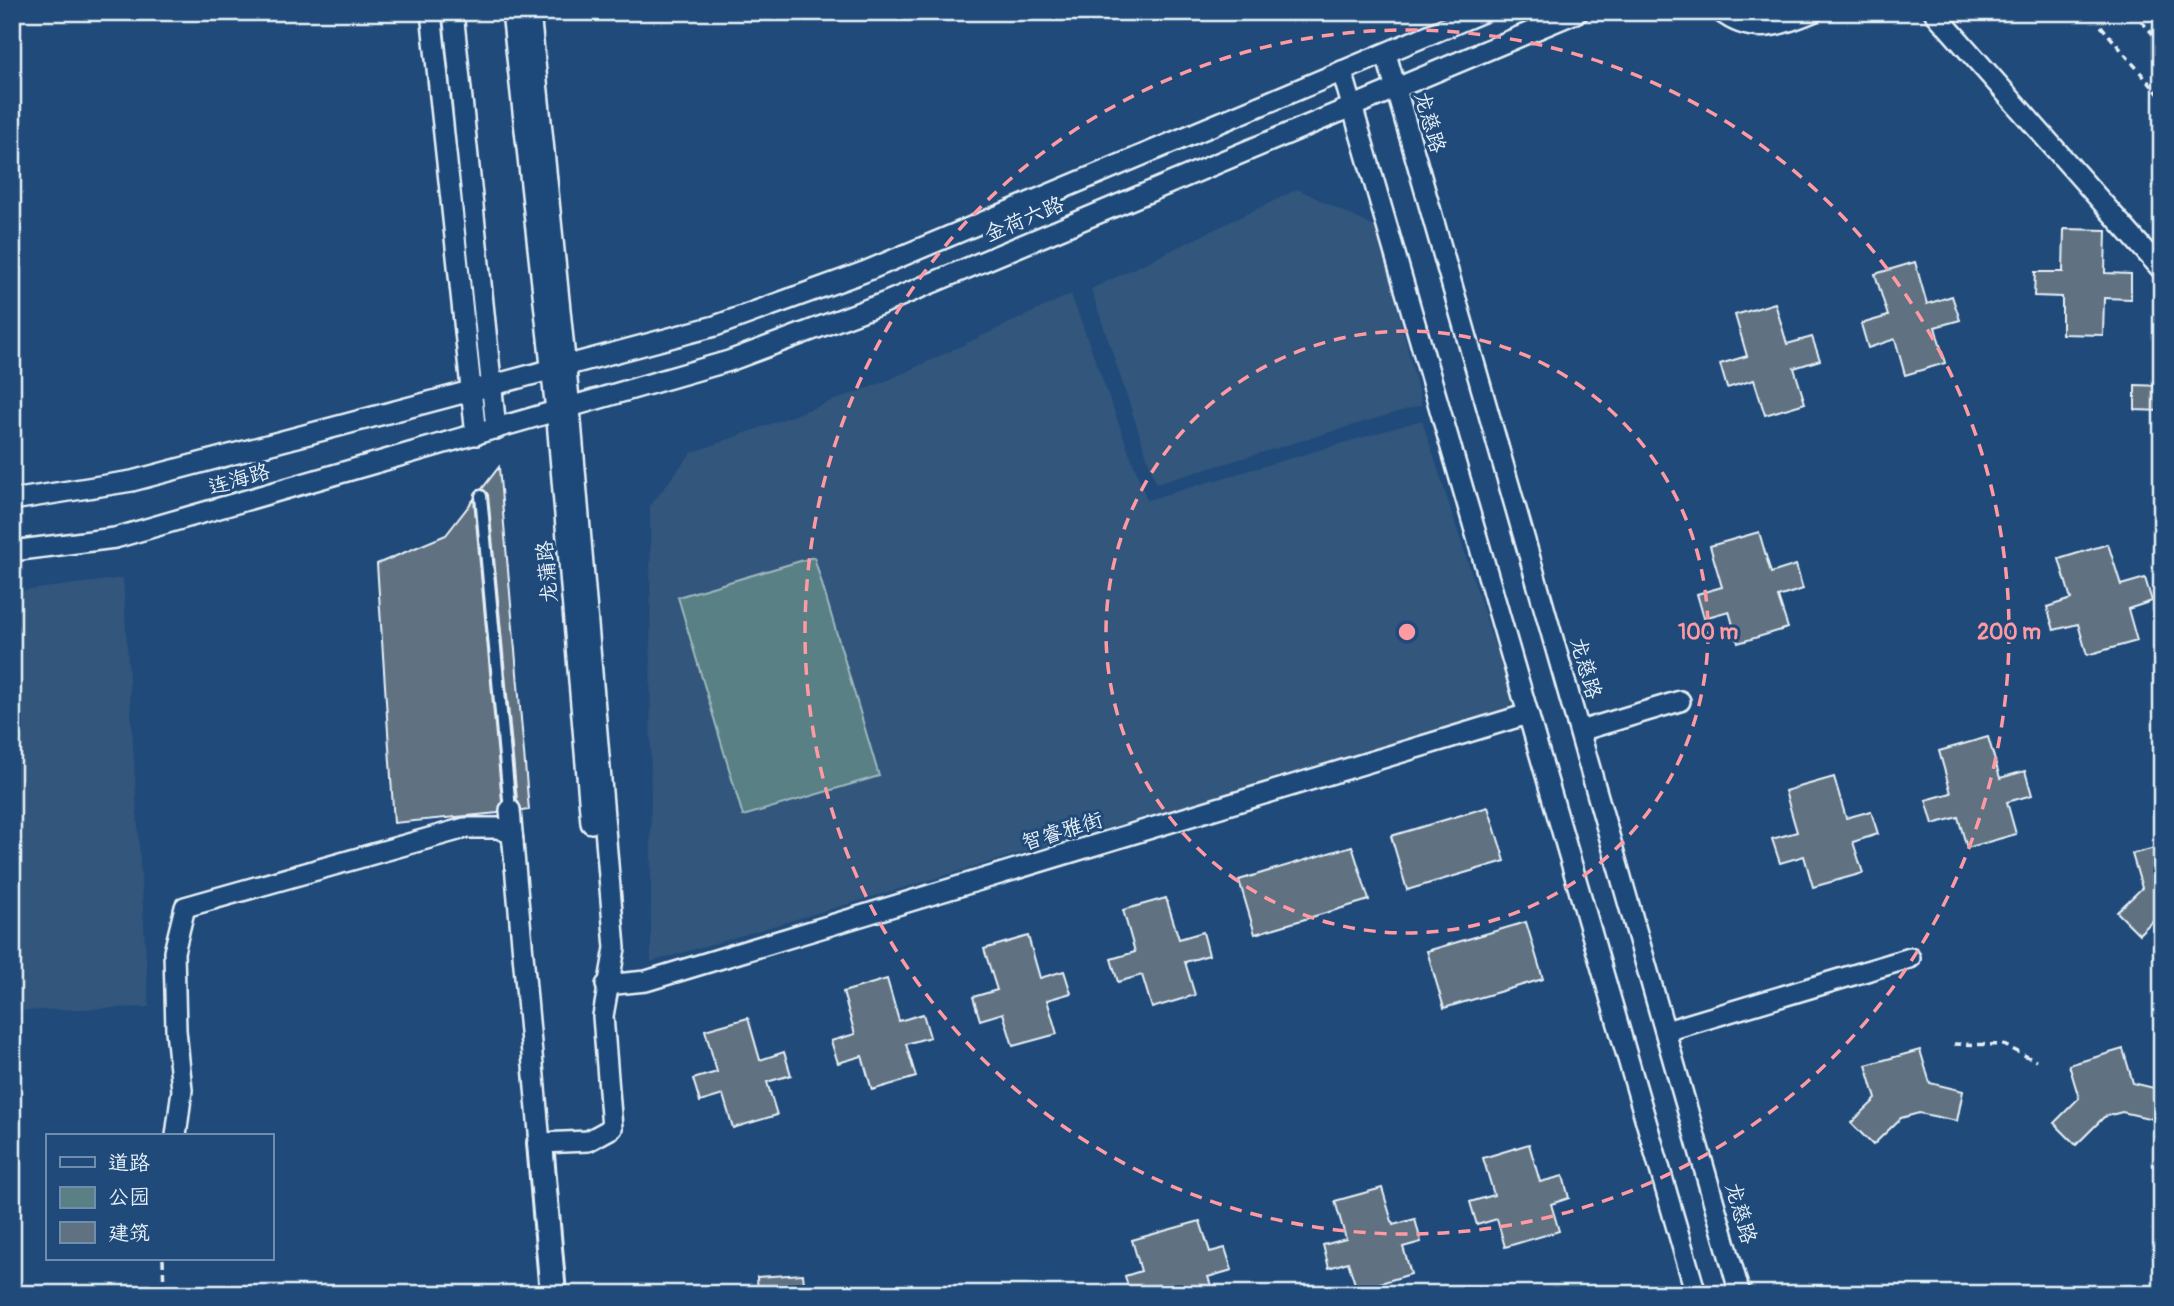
<svg xmlns="http://www.w3.org/2000/svg" width="2174" height="1306" font-family="Pangolin,'LXGW WenKai TC',sans-serif">
<rect width="100%" height="100%" fill="#1f4a7a"/>
<filter id="ink" filterUnits="userSpaceOnUse"><feTurbulence type="fractalNoise" baseFrequency=".0143" numOctaves="2"/><feDisplacementMap in="SourceGraphic" scale="14" xChannelSelector="R" yChannelSelector="G"/><feConvolveMatrix kernelMatrix="1 2 1 2 8 2 1 2 1" color-interpolation-filters="sRGB"/></filter>
<g filter="url(#ink)">
<g fill="#32567c">
<path d="M1298 189 1377 228 1422 405 1156 484 1091 289Z"/>
<path d="M1071 294 1147 500 1422 420 1515 708 651 962 650 506 691 453 884 382Z"/>
<path d="M123 578 149 1007 12 1011V592Z"/>
</g>
<path fill="#598085" stroke="#a0b8be" stroke-width="2" d="M814 557 879 776 743 816 678 597Z"/>
<g fill="#607281" stroke="#e8f1f8" stroke-width="2">
<path d="M2064 229 2106 230 2105 273 2131 274V299L2104 298 2103 335 2062 334V297L2034 296 2035 272H2063Z"/>
<path d="M1915 262 1927 304 1952 296 1960 320 1935 327 1945 363 1905 375 1895 339 1868 348 1861 324 1888 316 1875 274Z"/>
<path d="M1775 303 1787 344 1812 337 1820 360 1794 368 1805 403 1765 415 1754 380 1727 388 1720 364 1747 356 1735 315Z"/>
<path d="M2135 385 2162 386V411L2135 410Z"/>
<path d="M499 467 529 810 522 811 517 800 488 495 482 489Z"/>
<path d="M474 499 502 801 498 813 394 823 377 564 446 535Z"/>
<path d="M1759 532 1771 573 1796 565 1803 589 1778 597 1788 628 1738 643 1729 611 1704 618 1697 594 1722 587 1710 546Z"/>
<path d="M2108 544 2121 585 2145 578 2152 601 2128 609 2137 641 2087 655 2078 624 2054 630 2047 607 2071 599 2059 559Z"/>
<path d="M1988 737 2000 778 2025 771 2032 795 2007 802 2016 834 1967 848 1958 817 1933 824 1926 800 1951 793 1939 751Z"/>
<path d="M1834 777 1846 818 1871 811 1878 834 1853 842 1863 873 1813 887 1804 856 1780 863 1772 839 1797 832 1785 791Z"/>
<path d="M1488 807 1505 861 1407 890 1391 836Z"/>
<path d="M1352 846 1369 900 1255 934 1239 880Z"/>
<path d="M2162 846V912L2139 934 2117 912 2142 888 2132 854Z"/>
<path d="M1166 898 1179 939 1203 932 1209 955 1185 962 1195 995 1152 1008 1142 975 1118 982 1111 959 1135 952 1123 910Z"/>
<path d="M1526 922 1543 979 1444 1008 1427 951Z"/>
<path d="M1028 936 1040 978 1064 971 1071 993 1047 1000 1057 1034 1013 1046 1003 1013 980 1020 973 997 997 990 984 949Z"/>
<path d="M887 979 899 1021 923 1014 930 1037 906 1044 916 1077 872 1090 862 1056 838 1063 831 1041 855 1034 843 992Z"/>
<path d="M748 1018 760 1060 784 1052 791 1075 767 1082 777 1115 733 1128 723 1095 700 1102 693 1079 717 1072 705 1030Z"/>
<path d="M2123 1049 2133 1083 2162 1090V1121L2122 1112 2104 1117 2076 1145 2054 1123 2079 1098 2069 1065Z"/>
<path d="M1920 1050 1930 1083 1963 1091 1957 1121 1919 1113 1901 1118 1873 1145 1851 1123 1876 1099 1866 1065Z"/>
<path d="M1529 1144 1540 1182 1563 1176 1569 1198 1551 1204 1559 1231 1505 1247 1497 1219 1477 1225 1470 1202 1494 1195 1483 1158Z"/>
<path d="M1382 1188 1393 1225 1415 1219 1421 1242 1403 1247 1411 1274 1357 1290 1348 1262 1329 1268 1323 1245 1346 1239 1335 1201Z"/>
<path d="M1200 1221 1210 1252 1225 1248 1232 1270 1208 1277 1214 1294H1172L1170 1287 1148 1294H1130L1125 1276 1141 1271 1132 1240Z"/>
<path d="M803 1274 805 1294H758L757 1277Z"/>
</g>
<g fill="none" stroke-linecap="round" stroke-linejoin="round">
<g stroke="#e8f1f8" stroke-width="15">
<path id="service" d="M481 496 510 810"/>
</g>
<g stroke="#e8f1f8" stroke-width="24">
<g id="minor">
<path d="M431 12 476 435"/>
<path d="M453 12 496 429"/>
<path d="M512 12 557 420 591 823"/>
<path d="M1721 12C1752 36 1780 26 1813 12"/>
<path d="M1934 12 2162 270"/>
<path d="M1386 54 1740 1294"/>
<path d="M1342 71 1696 1294"/>
<path d="M12 500 132 481 715 326 864 272 1483 12"/>
<path d="M12 551 115 538 729 361 884 303 1578 12"/>
<path d="M1580 731 1680 701"/>
<path d="M510 810 540 1143 588 1141 612 1128 603 1016 615 948 570 409 530 12"/>
<path d="M606 985 646 981 1528 714"/>
<path d="M1666 1031 1910 958"/>
<path d="M176 1136 182 1090 176 1030 174 952 185 907 465 828H498L512 834 513 843"/>
</g>
</g>
<g stroke="#e8f1f8" stroke-width="30">
<path id="tertiary" d="M540 1143 553 1294"/>
</g>
<g stroke="#e8f1f8" stroke-width="3.5" stroke-dasharray="7 5" stroke-linecap="butt">
<path d="M2133 12 2162 44"/>
<path d="M2101 26 2162 98"/>
<path d="M1954 1044 2004 1045 2036 1061"/>
<path d="M163 1259 164 1294"/>
</g>
<use href="#service" stroke="#1f4a7a" stroke-width="10"/>
<use href="#minor" stroke="#1f4a7a" stroke-width="19"/>
<use href="#tertiary" stroke="#1f4a7a" stroke-width="24"/>
</g>
</g>
<g fill="none" stroke="#ff9aa2" stroke-width="3.5" stroke-dasharray="12 9">
<circle cx="1407" cy="632" r="301"/>
<circle cx="1407" cy="632" r="602"/>
</g>
<g text-anchor="middle" stroke-width="6" stroke-linejoin="round" paint-order="stroke">
<g font-size="21" fill="#e8f1f8" stroke="#1f4a7a">
<text transform="translate(1430 122) rotate(74)" y="7">龙慈路</text>
<text transform="translate(1024 219) rotate(-23)" y="7">金荷六路</text>
<text transform="translate(239 479) rotate(-16)" y="7">连海路</text>
<text transform="translate(547 572) rotate(-95)" y="7">龙蒲路</text>
<text transform="translate(1586 668) rotate(74)" y="7">龙慈路</text>
<text transform="translate(1062 831) rotate(-17)" y="7">智睿雅街</text>
<text transform="translate(1741 1213) rotate(74)" y="7">龙慈路</text>
</g>
</g>
<circle cx="1407" cy="632" r="10" fill="#ff9aa2" stroke="#1f4a7a" stroke-width="3.5"/>
<g font-size="21" text-anchor="middle" font-weight="bold" fill="#ff9aa2" stroke="#1f4a7a" stroke-width="6" stroke-linejoin="round" paint-order="stroke">
<text x="1708" y="639">100 m</text>
<text x="2009" y="639">200 m</text>
</g>
<rect width="2174" height="1306" fill="none" stroke="#1f4a7a" stroke-width="42"/>
<rect x="21" y="21" width="2132" height="1264" fill="none" stroke="#e8f1f8" stroke-width="2.5" filter="url(#ink)"/>
<rect x="46" y="1134" width="228" height="126" fill="#1f4a7a" stroke="#6f8dac" stroke-width="2"/>
<rect x="60" y="1157" width="35" height="10" fill="#1f4a7a" stroke="#6f8dac" stroke-width="2"/>
<text x="108" y="1170" font-size="21" fill="#e8f1f8">道路</text>
<rect x="60" y="1187" width="35" height="21" fill="#598085" stroke="#6f8dac" stroke-width="2"/>
<text x="108" y="1204" font-size="21" fill="#e8f1f8">公园</text>
<rect x="60" y="1222" width="35" height="21" fill="#607281" stroke="#6f8dac" stroke-width="2"/>
<text x="108" y="1240" font-size="21" fill="#e8f1f8">建筑</text>
</svg>
